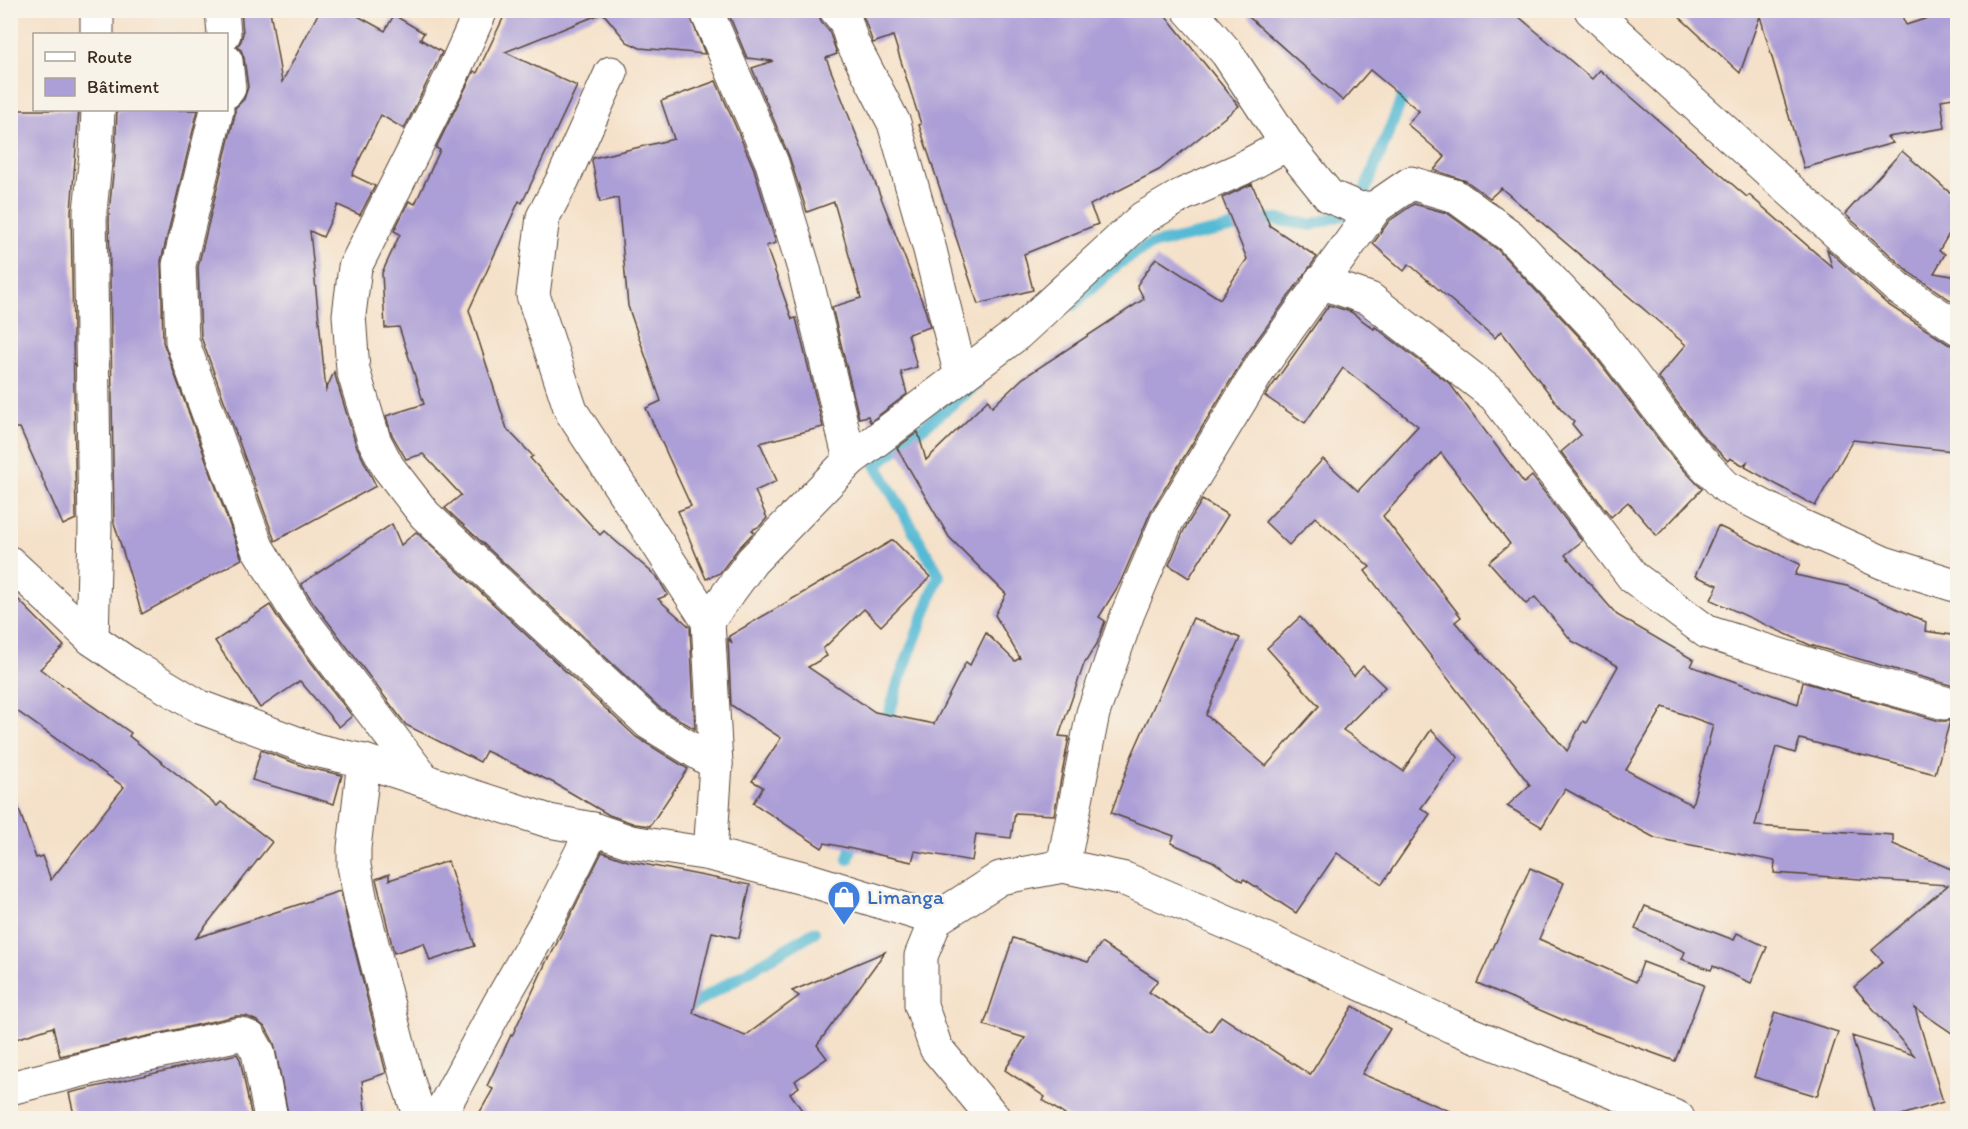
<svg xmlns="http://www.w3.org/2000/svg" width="1968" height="1129" font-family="Itim,sans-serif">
<rect width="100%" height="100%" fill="#f7f3e8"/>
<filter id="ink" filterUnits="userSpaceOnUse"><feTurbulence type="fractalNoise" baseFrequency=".0167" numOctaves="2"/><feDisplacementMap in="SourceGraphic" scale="12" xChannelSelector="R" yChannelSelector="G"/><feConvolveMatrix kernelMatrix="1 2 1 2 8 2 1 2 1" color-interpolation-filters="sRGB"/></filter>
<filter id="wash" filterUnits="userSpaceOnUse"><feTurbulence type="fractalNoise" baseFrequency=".008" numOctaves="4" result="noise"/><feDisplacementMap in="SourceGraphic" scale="24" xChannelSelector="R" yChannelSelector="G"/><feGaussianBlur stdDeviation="1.35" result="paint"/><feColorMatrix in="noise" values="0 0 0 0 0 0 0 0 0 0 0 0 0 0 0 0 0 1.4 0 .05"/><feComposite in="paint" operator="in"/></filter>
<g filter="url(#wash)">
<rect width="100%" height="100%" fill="#f5e1c9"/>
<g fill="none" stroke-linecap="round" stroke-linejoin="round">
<g stroke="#55bad4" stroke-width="12">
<path d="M1073 305 1119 263 1150 245 1271 219 1311 225 1348 213 1364 193 1408 84"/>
<path d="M885 728 899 681 939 575 876 465 976 385"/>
<path d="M848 859 855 835"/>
<path d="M686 1013 689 1007 814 932"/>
</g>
</g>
<g id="blocks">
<g fill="#ac9ed6" fill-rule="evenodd">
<path d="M241 10H270L282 82 320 10H347L385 31 394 15 424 33 420 39 442 52 404 129 381 115 352 175 375 186 360 215 338 205 323 237 310 231 326 390 334 372 356 445 376 486 275 541 201 337 198 267 235 114V108L244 99 248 87 244 58 241 50 237 47 241 41 243 33Z"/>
<path d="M507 10H688L705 54 640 48 627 42 603 13 505 52 577 86 522 203 519 201 469 310 507 429 533 456 530 458 600 535 604 531 657 577 668 595 658 599 690 627 695 729 660 708 445 508 461 495 423 454 406 459 391 433 386 416 424 404 399 327 385 328 382 273 400 234 394 231 409 201 415 204 440 150 436 148 474 71 477 73Z"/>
<path d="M727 10H818L821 22 829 31 837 54 826 58 925 309 930 327 908 334 917 367 901 372 907 394 870 422 868 416 859 418 832 307 861 298 834 202 807 212 789 156 752 68 773 61 747 58Z"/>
<path d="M861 10H1161L1239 106 1159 170 1090 205 1098 224 1024 254 1033 290 978 304 919 125 921 124 893 36 873 43Z"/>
<path d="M1241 10H1511L1592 79 1600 70 1747 197 1749 195 1832 267 1827 249 1887 304 1948 344 1958 347V435L1953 451 1853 440 1815 506 1745 467 1747 462 1743 465 1730 458 1728 461 1700 433 1658 377 1686 345 1501 188 1490 198 1466 181 1434 170 1445 157 1407 124 1419 111 1370 70 1343 101Z"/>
<path d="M1672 10H1899L1906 25 1952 10H1958V97L1941 100 1945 128 1887 137 1893 143 1804 168 1760 16 1740 73Z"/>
<path d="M716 81 754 169 776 243 766 246 792 319 796 318 823 427 760 443 777 481 755 491 767 518 760 526 752 530 754 532 737 550 720 573 706 579 678 511 691 506 646 408 661 401 628 306 618 198 600 202 592 161 593 158 674 139 661 101Z"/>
<path d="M10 110H79L71 211 76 519 63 525 20 428H10Z"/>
<path d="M117 110H198L161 261 163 342 242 559 142 614 114 523 109 212 115 156Z"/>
<path d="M1902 151 1948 191 1958 196V218L1939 251 1945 254 1934 273 1958 277V305L1910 273 1845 214Z"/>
<path d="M1252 184 1270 226 1317 257 1246 355 1151 511 1120 583 1099 617 1105 621 1097 644 1084 664 1059 736 1069 737 1054 815 1015 813 1011 838 976 834 972 861 915 851 912 862 825 843 822 848 753 803 763 787 752 781 781 738 731 705 728 639 732 643 729 636 893 540 930 577 881 626 864 609 823 649 827 656 808 667 875 712 934 724 966 662 970 665 986 633 1015 661 1020 658 995 615 1006 594 949 537 897 448 918 432 926 460 988 400 992 407 1023 378 1144 299 1137 285 1156 258 1220 299 1247 259 1222 198Z"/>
<path d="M1414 204 1447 213 1498 250 1585 343 1671 456 1702 489 1657 536 1628 502 1611 517 1561 452 1581 435 1572 424 1574 421 1562 410 1501 331 1495 338 1409 264 1404 271 1373 244 1389 221Z"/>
<path d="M1329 305 1351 312 1374 329 1375 327 1450 384 1524 483 1532 476 1582 541 1565 555 1617 615 1694 660 1691 666 1798 704 1803 682 1940 721H1950L1935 774 1800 739 1795 753 1776 747 1755 826 1893 835V844L1958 872V1037L1915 1008 1943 1102 1889 1119H1876L1852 1036 1914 1055 1854 987 1883 962 1872 950 1948 885 1774 873 1775 861 1655 838 1565 789 1542 827 1507 806 1530 785 1365 571 1370 567 1315 517 1289 545 1265 522 1323 459 1358 491 1418 426 1343 368 1305 423 1265 396ZM1441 453 1510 544 1489 562 1526 604 1535 597 1572 641 1618 666 1586 723 1583 721 1567 751 1455 622 1461 617 1383 516ZM1663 707 1713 725 1692 805 1626 770Z"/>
<path d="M1202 500 1228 515 1189 578 1169 565 1184 530Z"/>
<path d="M392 524 401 545 416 532 636 737 688 769 650 826 635 824 609 815 554 783 486 751 480 762 406 725 313 602 301 584Z"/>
<path d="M1718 526 1800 564 1795 575 1847 586 1926 622 1925 631 1958 636V689L1950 685 1810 645 1711 600 1718 585 1695 576Z"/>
<path d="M10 591 64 646 40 669 131 733 129 736 217 806 221 802 272 842 196 938 340 891 386 1073 362 1081 366 1119H289L274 1043 266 1028 257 1021 246 1016H236L60 1056 53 1027 10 1041V799L15 798 36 858 42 856 51 880 124 787 10 706Z"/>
<path d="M270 605 282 624 352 716 339 727 300 681 260 708 215 641Z"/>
<path d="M1300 617 1354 676 1363 666 1385 687 1343 730 1403 771 1431 730 1458 757 1421 808 1430 814 1382 884 1337 853 1296 913 1244 879 1242 881 1212 861 1171 843 1174 836 1111 813 1132 755 1193 618 1240 638 1206 715 1266 766 1319 706 1267 648Z"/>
<path d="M261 750 308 768 342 775 334 804 252 780Z"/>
<path d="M602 852 628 861 750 885 739 938 712 932 693 1013 745 1036 799 996 792 991 885 952 817 1045 827 1058 795 1081 799 1087 790 1093 808 1119H476L493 1089 487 1086 511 1035 512 1036 548 958 549 959Z"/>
<path d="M448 861 475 946 430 961 424 943 394 953 376 879 389 874V880Z"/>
<path d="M1530 868 1564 883 1539 939 1636 982 1643 962 1704 985 1675 1061 1570 1023 1477 983Z"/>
<path d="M1645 906 1734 940 1737 933 1767 947 1751 983 1713 966 1711 970 1682 959 1685 952 1635 929Z"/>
<path d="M1013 938 1088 962 1101 943 1158 980 1149 992 1210 1032 1221 1016 1310 1075 1353 1006 1390 1029 1362 1074 1468 1119H1071L1043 1100 1045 1097 1005 1070 1025 1038 984 1025Z"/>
<path d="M1775 1012 1838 1032 1817 1096 1754 1077Z"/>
<path d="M237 1054 240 1059 252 1119H75L69 1093Z"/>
</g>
</g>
</g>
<g filter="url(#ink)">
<use href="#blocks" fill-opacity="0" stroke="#574538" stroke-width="1.5"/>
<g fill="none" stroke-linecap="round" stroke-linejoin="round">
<g stroke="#574538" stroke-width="35">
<g id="minor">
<path d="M222 10 224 34"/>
<path d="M481 10 452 75 355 267 349 315 353 370 374 440 388 467 425 515 649 723 716 764 710 854"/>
<path d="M706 10 772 163 804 269 850 460"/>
<path d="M836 10 846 22 852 42 894 123 930 250 961 376"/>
<path d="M1189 10 1227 53 1287 144 1329 196 1360 209 1376 207 1411 183 1455 196 1510 236 1599 331 1686 445 1726 487 1799 525 1884 563 1958 586"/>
<path d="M1591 10 1898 288 1958 328"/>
<path d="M97 34V10"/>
<path d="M226 61 229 88 226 92"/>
<path d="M611 73 563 179 543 217 533 295 571 411 708 621"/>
<path d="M217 110 179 265 182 341 257 547 297 613 425 781"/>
<path d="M1320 282 1370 299 1495 396 1633 577 1707 632 1836 673 1945 703"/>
<path d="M10 563 92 639 130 665 200 707 315 750 364 761 549 821 593 829 631 842 710 854 803 878 936 919"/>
<path d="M92 639 95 528 90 211 96 154 98 110"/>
<path d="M364 761 354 848V866L361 901 406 1075 420 1118"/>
<path d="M716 764 708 621 752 561 850 460 1017 334 1143 218 1182 195 1241 169 1287 144"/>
<path d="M1063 866 1093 713 1128 613 1167 521 1262 365 1376 207"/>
<path d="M10 1088 122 1060 240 1034 250 1038 258 1052 271 1118"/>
<path d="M438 1118 498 1006 550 915 593 829"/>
<path d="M994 1118 936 1048 921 1005V956L936 919 1000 878 1063 866 1125 879 1265 939 1451 1026 1678 1118"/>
</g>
</g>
<use href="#minor" stroke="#fff" stroke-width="33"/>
</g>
</g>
<defs>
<g id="shop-pin" transform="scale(1.725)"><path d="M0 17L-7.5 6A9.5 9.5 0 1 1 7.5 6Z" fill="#3f7fe0" stroke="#f7f3e8"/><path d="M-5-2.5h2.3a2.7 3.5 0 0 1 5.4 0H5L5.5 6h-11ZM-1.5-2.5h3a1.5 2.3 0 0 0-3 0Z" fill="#fff"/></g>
</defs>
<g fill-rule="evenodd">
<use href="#shop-pin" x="844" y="897"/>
</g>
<g text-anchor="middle" stroke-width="5" stroke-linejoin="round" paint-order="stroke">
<g font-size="21" fill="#366cbe" stroke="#f7f3e8" text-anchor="start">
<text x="867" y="904">Limanga</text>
</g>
</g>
<rect width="1968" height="1129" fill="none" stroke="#f7f3e8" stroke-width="36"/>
<rect x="33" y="33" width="195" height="78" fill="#f7f3e8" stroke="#aca397" stroke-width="1.5"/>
<rect x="45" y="52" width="30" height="9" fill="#ffffff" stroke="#aca397" stroke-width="1.5"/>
<text x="87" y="63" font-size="18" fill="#3b2a1e">Route</text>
<rect x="45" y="78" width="30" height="18" fill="#ac9ed6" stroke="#aca397" stroke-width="1.5"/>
<text x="87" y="93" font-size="18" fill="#3b2a1e">Bâtiment</text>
</svg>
